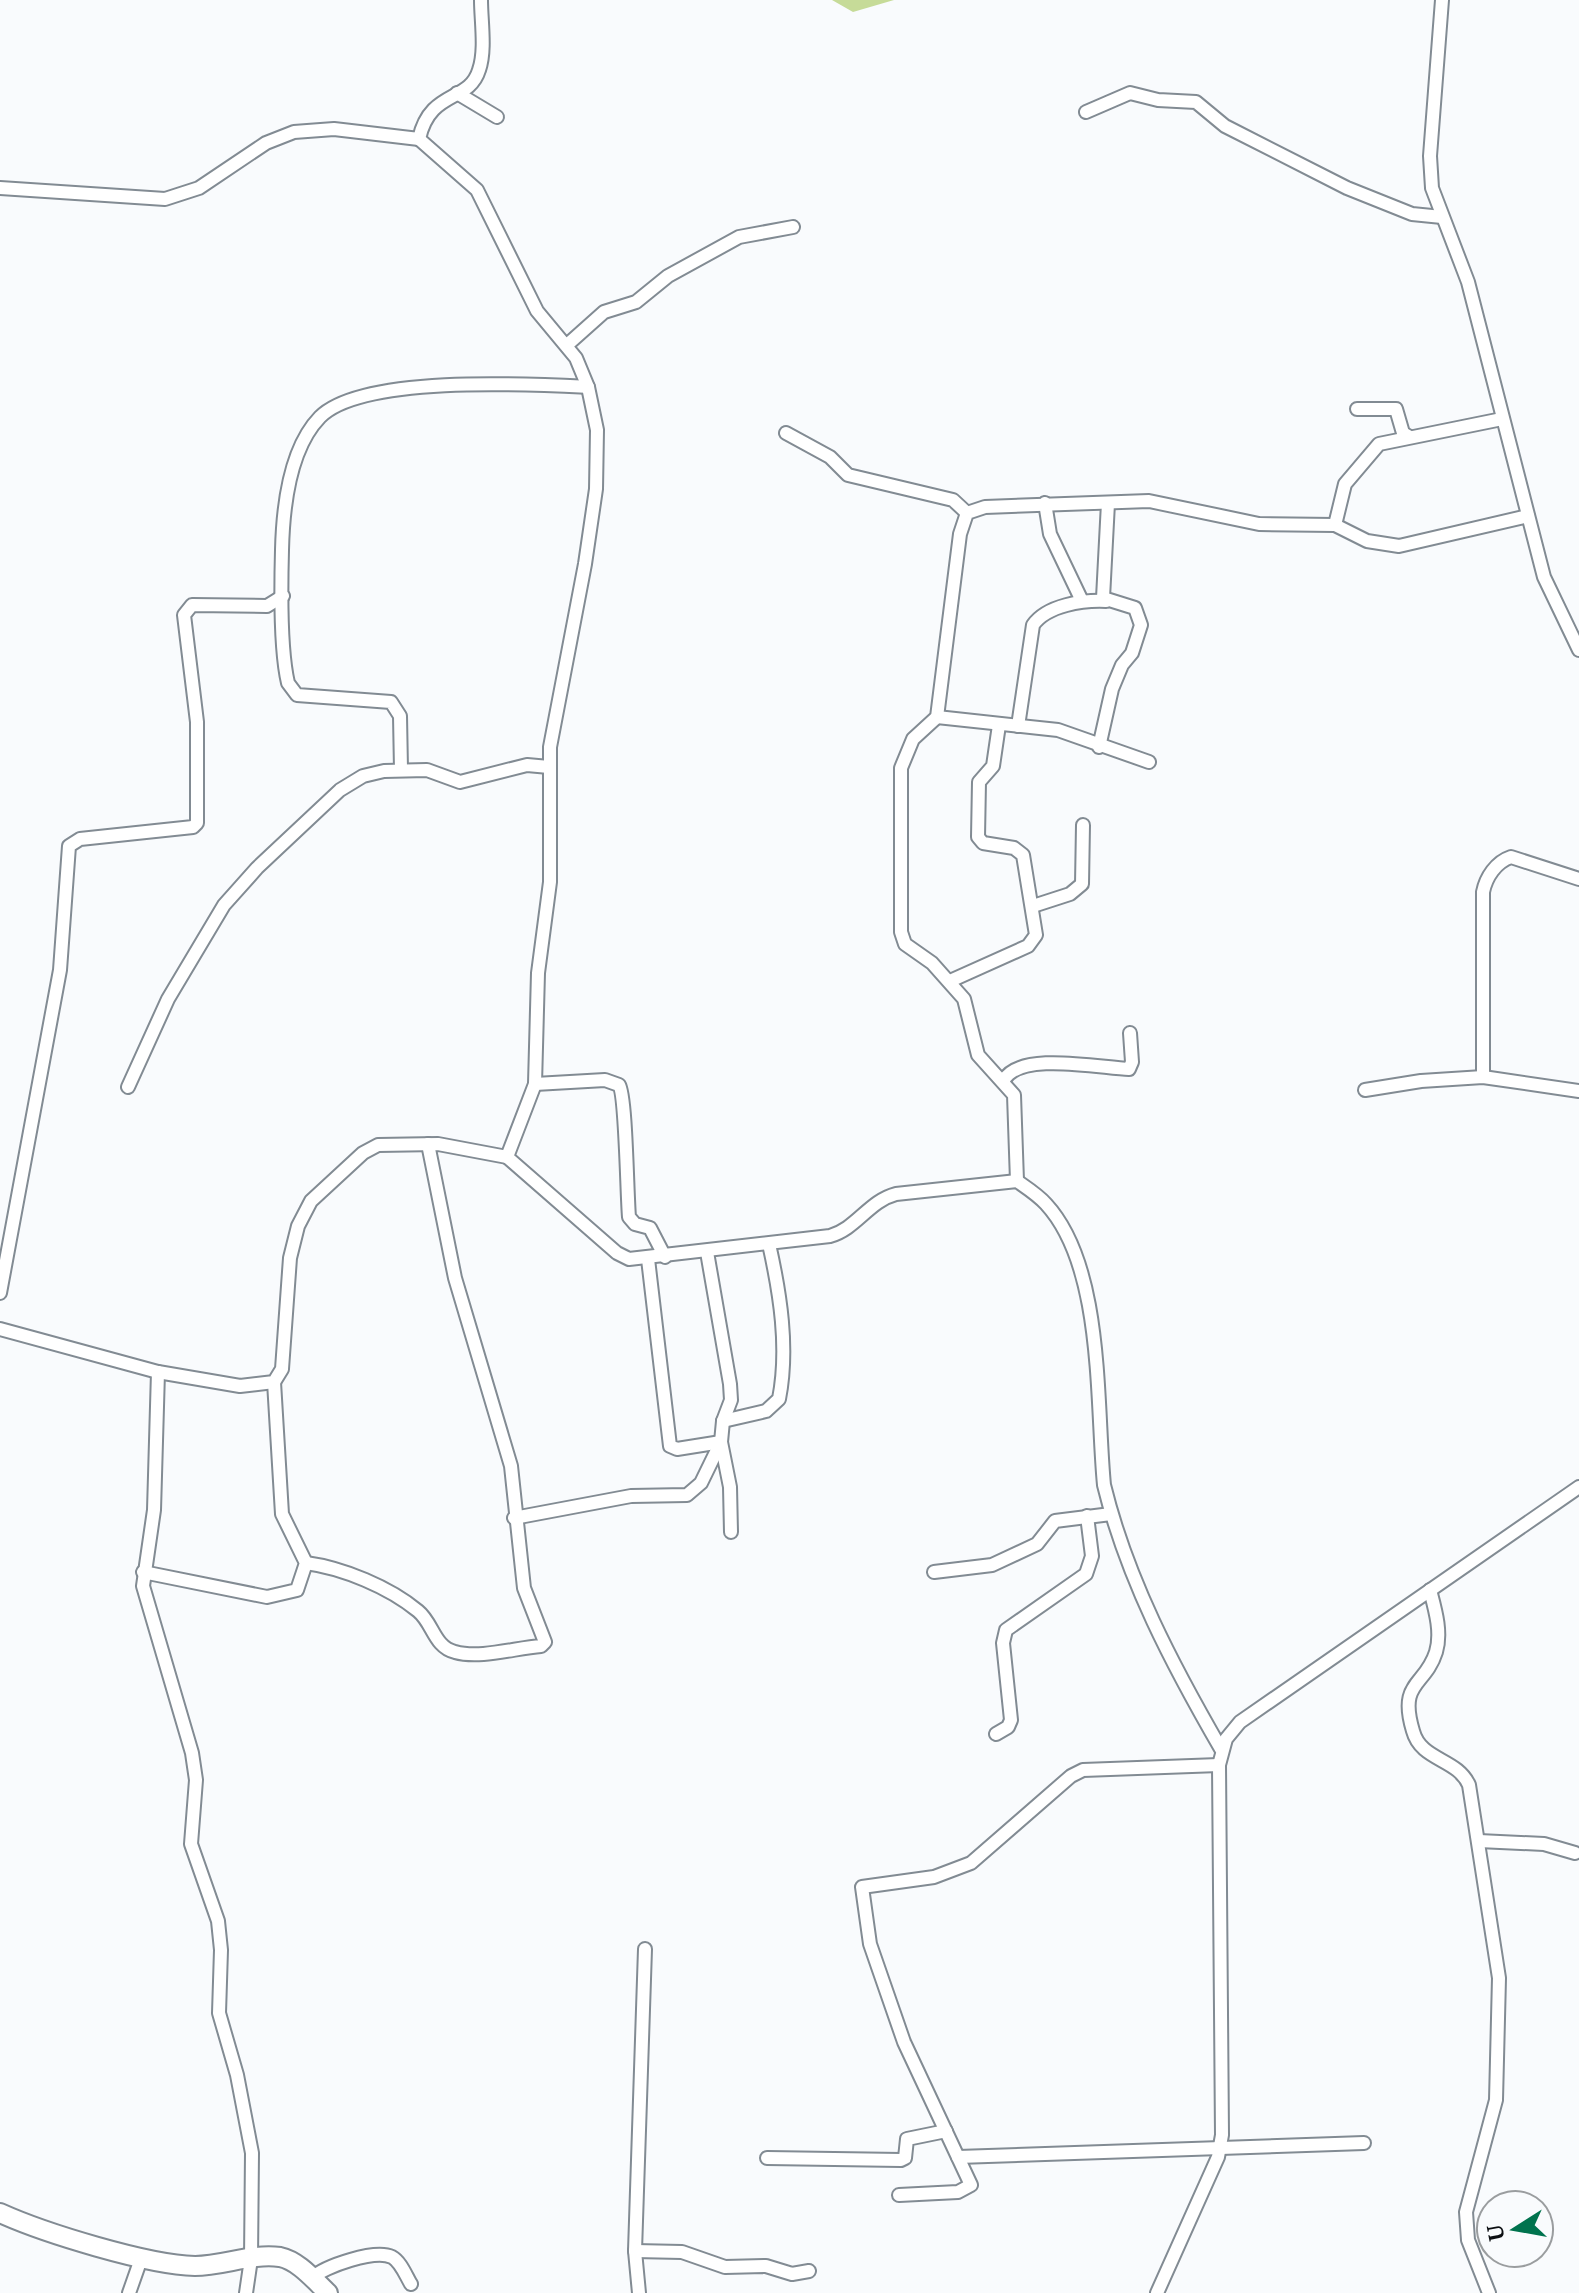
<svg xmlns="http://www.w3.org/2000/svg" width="1579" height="2293" font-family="'PT Serif',serif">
<rect width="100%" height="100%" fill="#f9fbfd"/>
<path fill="#c6db98" d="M832 0H894L853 12Z"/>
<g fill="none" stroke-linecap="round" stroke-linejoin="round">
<g stroke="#828b93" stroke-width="16">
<g id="minor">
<path d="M481 0C481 21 486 50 479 70 469 103 430 89 419 139L477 190 537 311 576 358 588 387 597 430 596 489 585 564 550 747V882L538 973 535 1084 507 1157 617 1253 629 1259 830 1236C856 1229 869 1201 896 1194L1017 1181C1027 1188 1038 1195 1046 1204 1104 1267 1096 1403 1104 1485 1127 1579 1173 1666 1221 1749"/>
<path d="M1442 0 1430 156 1432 188 1468 282 1544 577 1579 650"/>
<path d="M457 93 497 117"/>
<path d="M1086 112 1130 93 1158 100 1196 102 1225 126 1347 188 1412 214 1442 217"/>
<path d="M0 188 165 199 199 188 266 143 294 132 334 129 419 139"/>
<path d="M567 345 604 312 636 302 668 276 739 237 793 227"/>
<path d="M1357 409H1396L1403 433 1408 436"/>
<path d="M786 433 830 457 848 475 953 500 967 513"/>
<path d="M1045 503 1050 534 1082 601"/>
<path d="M1335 525 1345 484 1379 444 1502 419"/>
<path d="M937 717 1058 730 1149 762"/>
<path d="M1018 726 1033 625C1047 605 1083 600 1106 601"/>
<path d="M1099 747 1112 689 1122 665 1132 653 1141 625 1135 608 1103 598 1108 503"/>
<path d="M401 769 400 716 391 702 297 695 288 683C280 649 281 586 282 550 283 507 289 449 320 417 362 375 528 384 588 387"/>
<path d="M1033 906 1070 894 1082 884 1083 825"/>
<path d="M950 981 1028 946 1036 935 1023 855 1014 848 983 843 978 837 979 782 993 766 999 725"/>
<path d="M1483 1077V892C1486 877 1496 862 1511 857L1579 879"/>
<path d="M1004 1080C1020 1051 1100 1068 1129 1069L1132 1062 1130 1033"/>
<path d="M535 1084 605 1080 619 1085C626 1095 627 1195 629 1217L635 1224 650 1228 665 1257"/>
<path d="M128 1087 168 999 224 905 257 868 340 790 363 776 384 771 427 770 460 782 527 765 549 767"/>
<path d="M1365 1090 1421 1081 1483 1077 1579 1091"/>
<path d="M1017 1181 1014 1095 978 1055 964 999 932 963 905 944 901 932V768L913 739 937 717 960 534 967 513 985 507 1149 501 1259 524 1335 525 1367 541 1399 546 1528 516"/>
<path d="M707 1252 730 1384 731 1400 723 1421 721 1442 730 1487 731 1532"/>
<path d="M648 1259 670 1446 677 1449 721 1442"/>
<path d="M0 1293 60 970 69 846 80 839 193 827 197 823V722L184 615 192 605 267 606 283 596"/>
<path d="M0 1329 158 1372 240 1386 274 1382 282 1369 290 1258 298 1226 311 1201 363 1153 378 1145 438 1144 507 1157"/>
<path d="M158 1372 154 1510 143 1586 192 1753 196 1780 191 1844 218 1921 221 1950 219 2013 237 2075 252 2153 251 2259 246 2293"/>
<path d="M723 1421 766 1411 779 1399C789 1348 780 1293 769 1244"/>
<path d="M514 1518 631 1496 687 1495 701 1483 721 1442"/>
<path d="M306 1563C343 1568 389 1587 418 1611 433 1623 434 1647 455 1652 480 1659 515 1648 541 1646L545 1642 524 1588 511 1466 455 1278 428 1144"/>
<path d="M143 1572 267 1597 297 1590 306 1563 282 1514 274 1382"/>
<path d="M934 1572 992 1565 1037 1544 1055 1521 1111 1514"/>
<path d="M1430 1590C1435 1609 1442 1632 1436 1652 1425 1687 1398 1681 1413 1731 1421 1761 1457 1758 1469 1785L1499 1978 1496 2100 1466 2212 1468 2240 1489 2293"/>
<path d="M996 1734 1008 1727 1011 1720 1003 1643 1006 1630 1086 1574 1092 1556 1087 1516"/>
<path d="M1479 1841 1544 1844 1575 1853"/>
<path d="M958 2157 1364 2143"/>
<path d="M767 2158 901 2160 905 2158 907 2139 946 2131"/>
<path d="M899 2195 958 2192 971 2185 904 2042 870 1944 862 1887 934 1877 971 1863 1071 1776 1083 1770 1219 1765"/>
<path d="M635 2251 682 2252 725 2267 766 2266 792 2274 809 2271"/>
<path d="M312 2278C325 2266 375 2249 392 2257 401 2262 406 2276 411 2284"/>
<path d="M129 2293 142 2256"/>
<path d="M639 2293 635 2251 645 1949"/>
<path d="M1157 2293 1218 2157 1222 2135 1219 1765 1226 1739 1240 1722 1579 1487"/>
</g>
</g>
<g stroke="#828b93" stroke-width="22">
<path id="highway" d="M0 2213C44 2233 148 2265 195 2266 223 2266 252 2253 280 2257 299 2261 314 2280 328 2293"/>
</g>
<use href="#minor" stroke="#fff" stroke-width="12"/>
<use href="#highway" stroke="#fff" stroke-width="18"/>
</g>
<g transform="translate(1515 2229) rotate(259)"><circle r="38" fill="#f9fbfd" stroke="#9a9d9f" stroke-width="2"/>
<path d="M0-6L14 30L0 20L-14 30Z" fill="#00734e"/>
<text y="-12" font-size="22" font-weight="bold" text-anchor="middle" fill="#0c0f12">U</text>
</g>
</svg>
